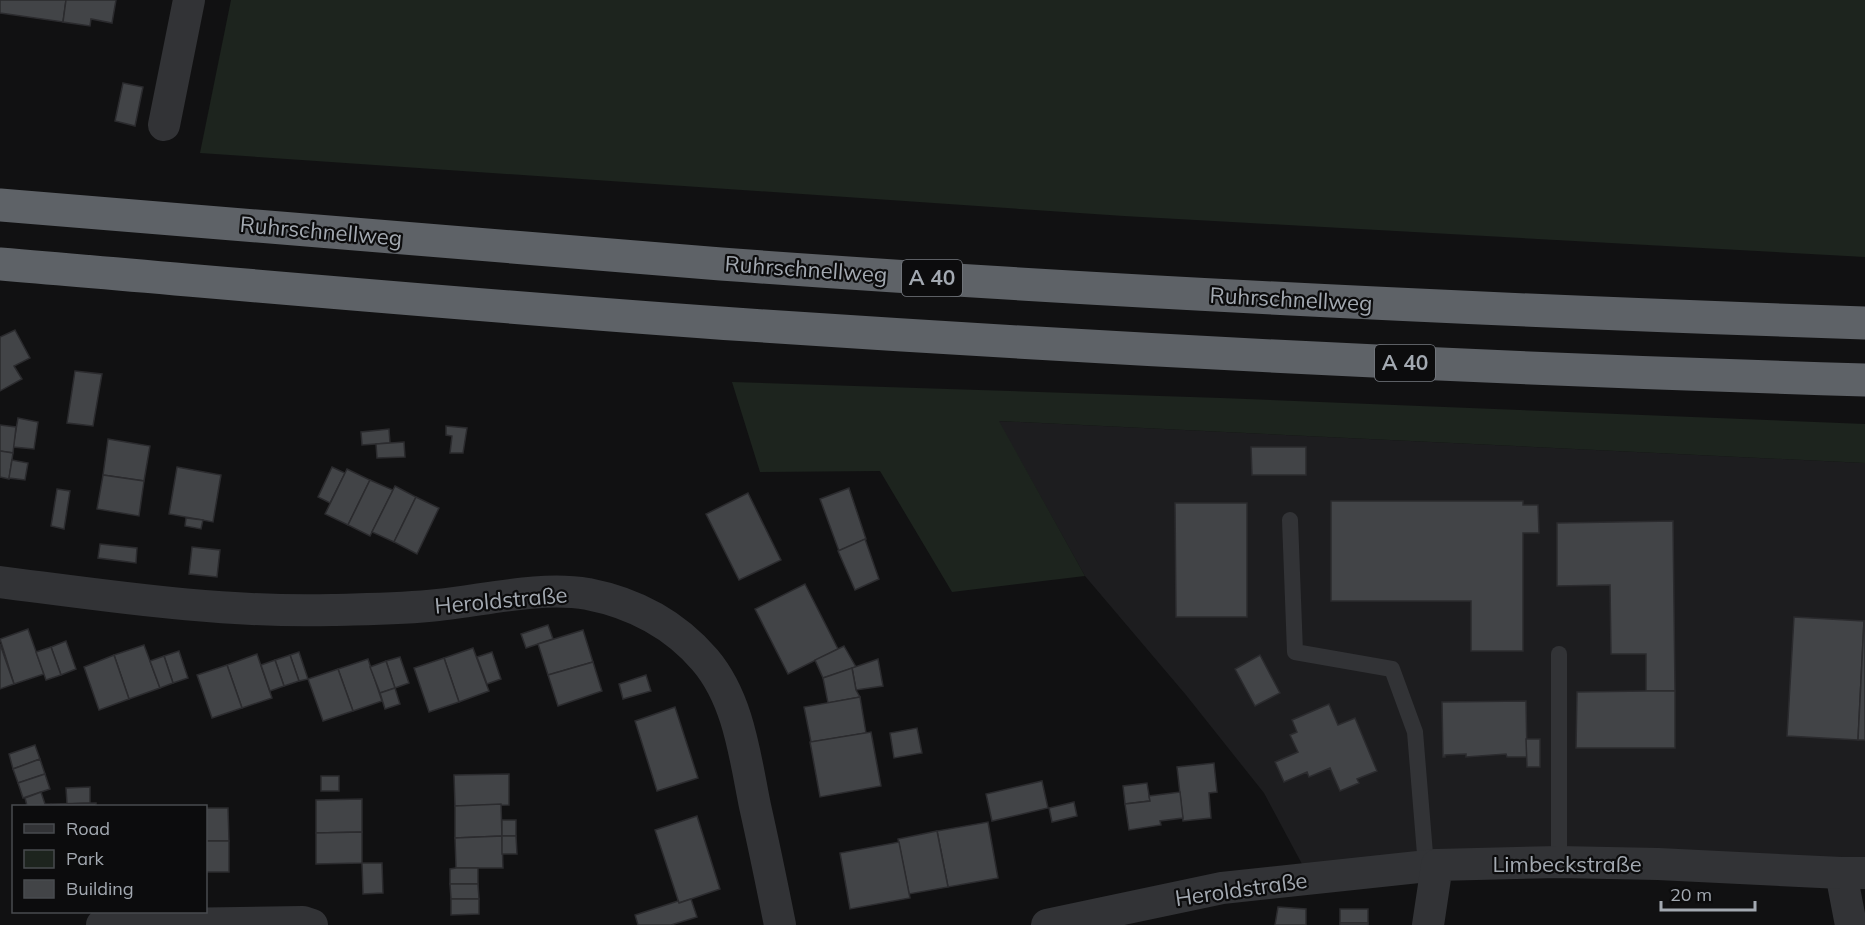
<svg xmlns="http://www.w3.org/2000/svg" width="1865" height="925" font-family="Mulish,sans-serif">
<rect width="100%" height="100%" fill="#111112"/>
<path fill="#1d1d1f" d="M998 421 1865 463V873L1310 879 1264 793 1186 695 1085 576Z"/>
<g fill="#1d241e">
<path d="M231 0H1865V257L1124 216 200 153Z"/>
<path d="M732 382 1221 398 1865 424V463L999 421 1085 576 952 592 880 471 760 472Z"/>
</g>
<g fill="#424447" stroke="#2b2b2e" stroke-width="1.5">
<path d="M0 0H66L63 22 0 13Z"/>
<path d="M66 0H116L112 23 91 19 90 26 63 22Z"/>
<path d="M123 83 143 87 135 126 115 121Z"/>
<path d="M15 330 30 358 14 366 22 379 0 391V337Z"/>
<path d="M75 371 102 374 93 426 67 423Z"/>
<path d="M18 418 38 422 34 449 13 447Z"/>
<path d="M0 425 16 427 13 453 0 451Z"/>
<path d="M446 426 467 428 463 453H450L452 436 446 435Z"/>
<path d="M389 429 390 443 362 445 361 432Z"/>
<path d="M108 439 150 446 144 481 103 475Z"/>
<path d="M404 442 405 457 377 458 376 444Z"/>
<path d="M1251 447H1306V475H1252Z"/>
<path d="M0 451 13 453 9 479 0 477Z"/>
<path d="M12 460 28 463 25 480 9 478Z"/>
<path d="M177 467 221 475 213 522 169 514Z"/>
<path d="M332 467 345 473 330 503 318 497Z"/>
<path d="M347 469 370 480 348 525 325 514Z"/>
<path d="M103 475 144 481 139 516 97 509Z"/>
<path d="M370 480 393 490 370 536 348 525Z"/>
<path d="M395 486 416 497 394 542 372 532Z"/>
<path d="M849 488 866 539 839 551 820 499Z"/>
<path d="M57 489 70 491 64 529 51 526Z"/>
<path d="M748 493 781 560 739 580 706 514Z"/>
<path d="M416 497 439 508 417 554 394 542Z"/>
<path d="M1331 501H1523V505H1538L1539 533H1523V651H1471V601H1331Z"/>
<path d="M1175 503H1247V617H1176Z"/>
<path d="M186 518 203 520 201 529 185 526Z"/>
<path d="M1673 521 1675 691H1646V654H1611L1610 585 1557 586V523Z"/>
<path d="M865 539 879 579 855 590 838 551Z"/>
<path d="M100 544 137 548 136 563 98 558Z"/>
<path d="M192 547 220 550 217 577 189 574Z"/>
<path d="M805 584 838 649 788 674 755 609Z"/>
<path d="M1794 617 1864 621 1858 740 1787 736Z"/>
<path d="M1864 621H1865V740H1858Z"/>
<path d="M548 625 553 639 526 648 521 634Z"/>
<path d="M28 629 44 674 14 684 0 639Z"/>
<path d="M583 630 593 662 548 675 538 644Z"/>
<path d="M66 641 76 669 61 675 51 647Z"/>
<path d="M0 644 14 684 0 689Z"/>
<path d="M144 645 160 688 129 699 114 655Z"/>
<path d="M844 646 856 667 823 678 815 660Z"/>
<path d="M51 647 61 675 46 680 36 652Z"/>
<path d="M473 648 489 691 459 702 444 658Z"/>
<path d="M179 651 188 678 173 683 164 656Z"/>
<path d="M299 652 308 679 299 681 290 655Z"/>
<path d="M492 652 501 679 487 684 477 657Z"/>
<path d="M257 654 272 698 242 708 227 665Z"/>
<path d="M114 655 129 699 99 710 84 667Z"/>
<path d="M290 655 299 681 284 686 275 660Z"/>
<path d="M1260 655 1280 693 1255 706 1235 669Z"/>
<path d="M164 656 173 683 160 688 150 661Z"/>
<path d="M400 657 409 683 395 688 386 661Z"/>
<path d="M444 658 459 702 429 712 414 668Z"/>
<path d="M368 659 382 701 353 711 338 669Z"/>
<path d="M878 659 883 686 856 690 852 668Z"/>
<path d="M275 660 284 686 270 691 261 665Z"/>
<path d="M386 661 395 688 380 693 370 667Z"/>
<path d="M593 662 602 691 558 706 548 675Z"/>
<path d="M227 665 242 708 212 718 197 675Z"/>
<path d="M852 668 856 690 860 697 828 703 823 678Z"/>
<path d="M338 669 353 711 323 721 308 679Z"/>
<path d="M646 675 651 691 623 699 619 684Z"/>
<path d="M395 688 400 704 385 709 380 693Z"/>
<path d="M1646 691H1675V748H1576L1577 692Z"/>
<path d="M860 697 866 733 811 742 804 707Z"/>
<path d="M1526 701 1527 757H1507L1506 754 1466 757V754L1445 755V757H1443L1442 702Z"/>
<path d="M1329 704 1338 725 1355 718 1377 771 1357 779 1359 783 1340 791 1330 768 1309 777 1307 772 1284 782 1275 762 1298 752 1290 735 1297 732 1292 720Z"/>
<path d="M675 707 698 778 657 791 635 721Z"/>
<path d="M917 728 922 753 894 758 890 733Z"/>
<path d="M871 732 881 786 820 797 810 742Z"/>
<path d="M1526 739H1540V767H1527Z"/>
<path d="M35 745 40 759 13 769 9 754Z"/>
<path d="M40 759 45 774 18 783 13 769Z"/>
<path d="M1214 763 1217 792 1209 793 1211 818 1183 821 1177 767Z"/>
<path d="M45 774 50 789 23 798 18 783Z"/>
<path d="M509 774V805L455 806 454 775Z"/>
<rect x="321" y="776" width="18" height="15"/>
<path d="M1042 781 1048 808 992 821 986 794Z"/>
<path d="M1147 783 1150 801 1125 804 1123 786Z"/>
<path d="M90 787V803L67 804 66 788Z"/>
<path d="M41 792 45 804H51V806H27L25 798Z"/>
<path d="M1180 792 1183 818 1160 821 1161 825 1129 830 1125 804 1150 801 1149 796Z"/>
<path d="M362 799V832L316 833V800Z"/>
<path d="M1074 802 1077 816 1052 822 1049 808Z"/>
<path d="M96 803V806H51V804Z"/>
<path d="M501 804 502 836 455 838V806Z"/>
<path d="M206 808H228L229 841H206Z"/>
<path d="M697 816 720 889 679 903 655 830Z"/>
<rect x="502" y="820" width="14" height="16"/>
<path d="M988 822 998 878 948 887 937 831Z"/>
<path d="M937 831 948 887 909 894 898 839Z"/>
<path d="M362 832V863L316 864V833Z"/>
<path d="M502 836 503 868H456L455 838Z"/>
<path d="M502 836H516L517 854H502Z"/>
<rect x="206" y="841" width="23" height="31"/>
<path d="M899 842 910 898 850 909 840 853Z"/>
<path d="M362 863H382L383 893 363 894Z"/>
<path d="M456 868H478V884H450V869Z"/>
<path d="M450 884H478L479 899H451Z"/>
<path d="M451 899H479V914L451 915Z"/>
<path d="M691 899 697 917 671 925H638L635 915 678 901 679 903Z"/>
<path d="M1278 907 1306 909V925H1275Z"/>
<rect x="1340" y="909" width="28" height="14"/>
<rect x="1340" y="923" width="28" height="2"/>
</g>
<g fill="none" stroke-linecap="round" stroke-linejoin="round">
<g stroke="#323336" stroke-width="16">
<path d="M1290 520 1295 652 1392 669 1415 732 1426 866"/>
<path d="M1559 654V862"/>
</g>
<g stroke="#323336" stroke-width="32">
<path d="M164 125 189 0"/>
<path d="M0 582C110 596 221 613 332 610 367 609 403 609 438 605 486 600 540 586 588 594 634 603 675 625 705 660 739 700 745 757 755 806 764 846 772 885 780 925"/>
<path d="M1841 873 1851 925"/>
<path d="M102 925 303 922 312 925"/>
<path d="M1047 925 1222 888 1437 865"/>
<path d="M1428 925 1437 865 1559 862 1658 864 1841 873H1865"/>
</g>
<g stroke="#5e6267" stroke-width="33">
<path d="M0 205C240 225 480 246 721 264 1102 292 1483 310 1865 323"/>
<path d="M0 264C250 285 499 308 749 325 1121 350 1493 369 1865 380"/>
</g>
</g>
<g text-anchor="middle" stroke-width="4.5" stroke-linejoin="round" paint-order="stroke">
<g fill="#0c0c0d" stroke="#767a80" stroke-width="1.5">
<rect x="902" y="260" width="60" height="36" rx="4.5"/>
<rect x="1375" y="345" width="60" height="36" rx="4.5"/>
</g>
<g font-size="21" font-weight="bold" fill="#a3a9b1">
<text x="932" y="285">A 40</text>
<text x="1405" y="370">A 40</text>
</g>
<g font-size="22" fill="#a3a9b1" stroke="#0c0c0d">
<text transform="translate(321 231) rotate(5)" y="8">Ruhrschnellweg</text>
<text transform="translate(806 269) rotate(4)" y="8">Ruhrschnellweg</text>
<text transform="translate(1291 299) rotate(3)" y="8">Ruhrschnellweg</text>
<text transform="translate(501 600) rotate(-5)" y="8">Heroldstraße</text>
<text x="1567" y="872">Limbeckstraße</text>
<text transform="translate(1241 889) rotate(-8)" y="8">Heroldstraße</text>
</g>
</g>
<rect x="12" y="805" width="195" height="108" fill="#0c0c0d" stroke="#484b4f" stroke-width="1.5"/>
<rect x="24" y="824" width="30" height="9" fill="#323336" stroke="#484b4f" stroke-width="1.5"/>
<text x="66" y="835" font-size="18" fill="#a3a9b1">Road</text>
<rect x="24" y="850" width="30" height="18" fill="#1d241e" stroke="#484b4f" stroke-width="1.5"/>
<text x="66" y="865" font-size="18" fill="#a3a9b1">Park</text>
<rect x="24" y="880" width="30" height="18" fill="#424447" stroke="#484b4f" stroke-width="1.5"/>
<text x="66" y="895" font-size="18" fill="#a3a9b1">Building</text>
<path d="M1661 901v9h94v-9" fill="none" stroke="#a3a9b1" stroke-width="3"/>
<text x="1670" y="901" font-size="18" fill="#a3a9b1" stroke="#0c0c0d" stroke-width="4.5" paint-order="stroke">20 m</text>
</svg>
